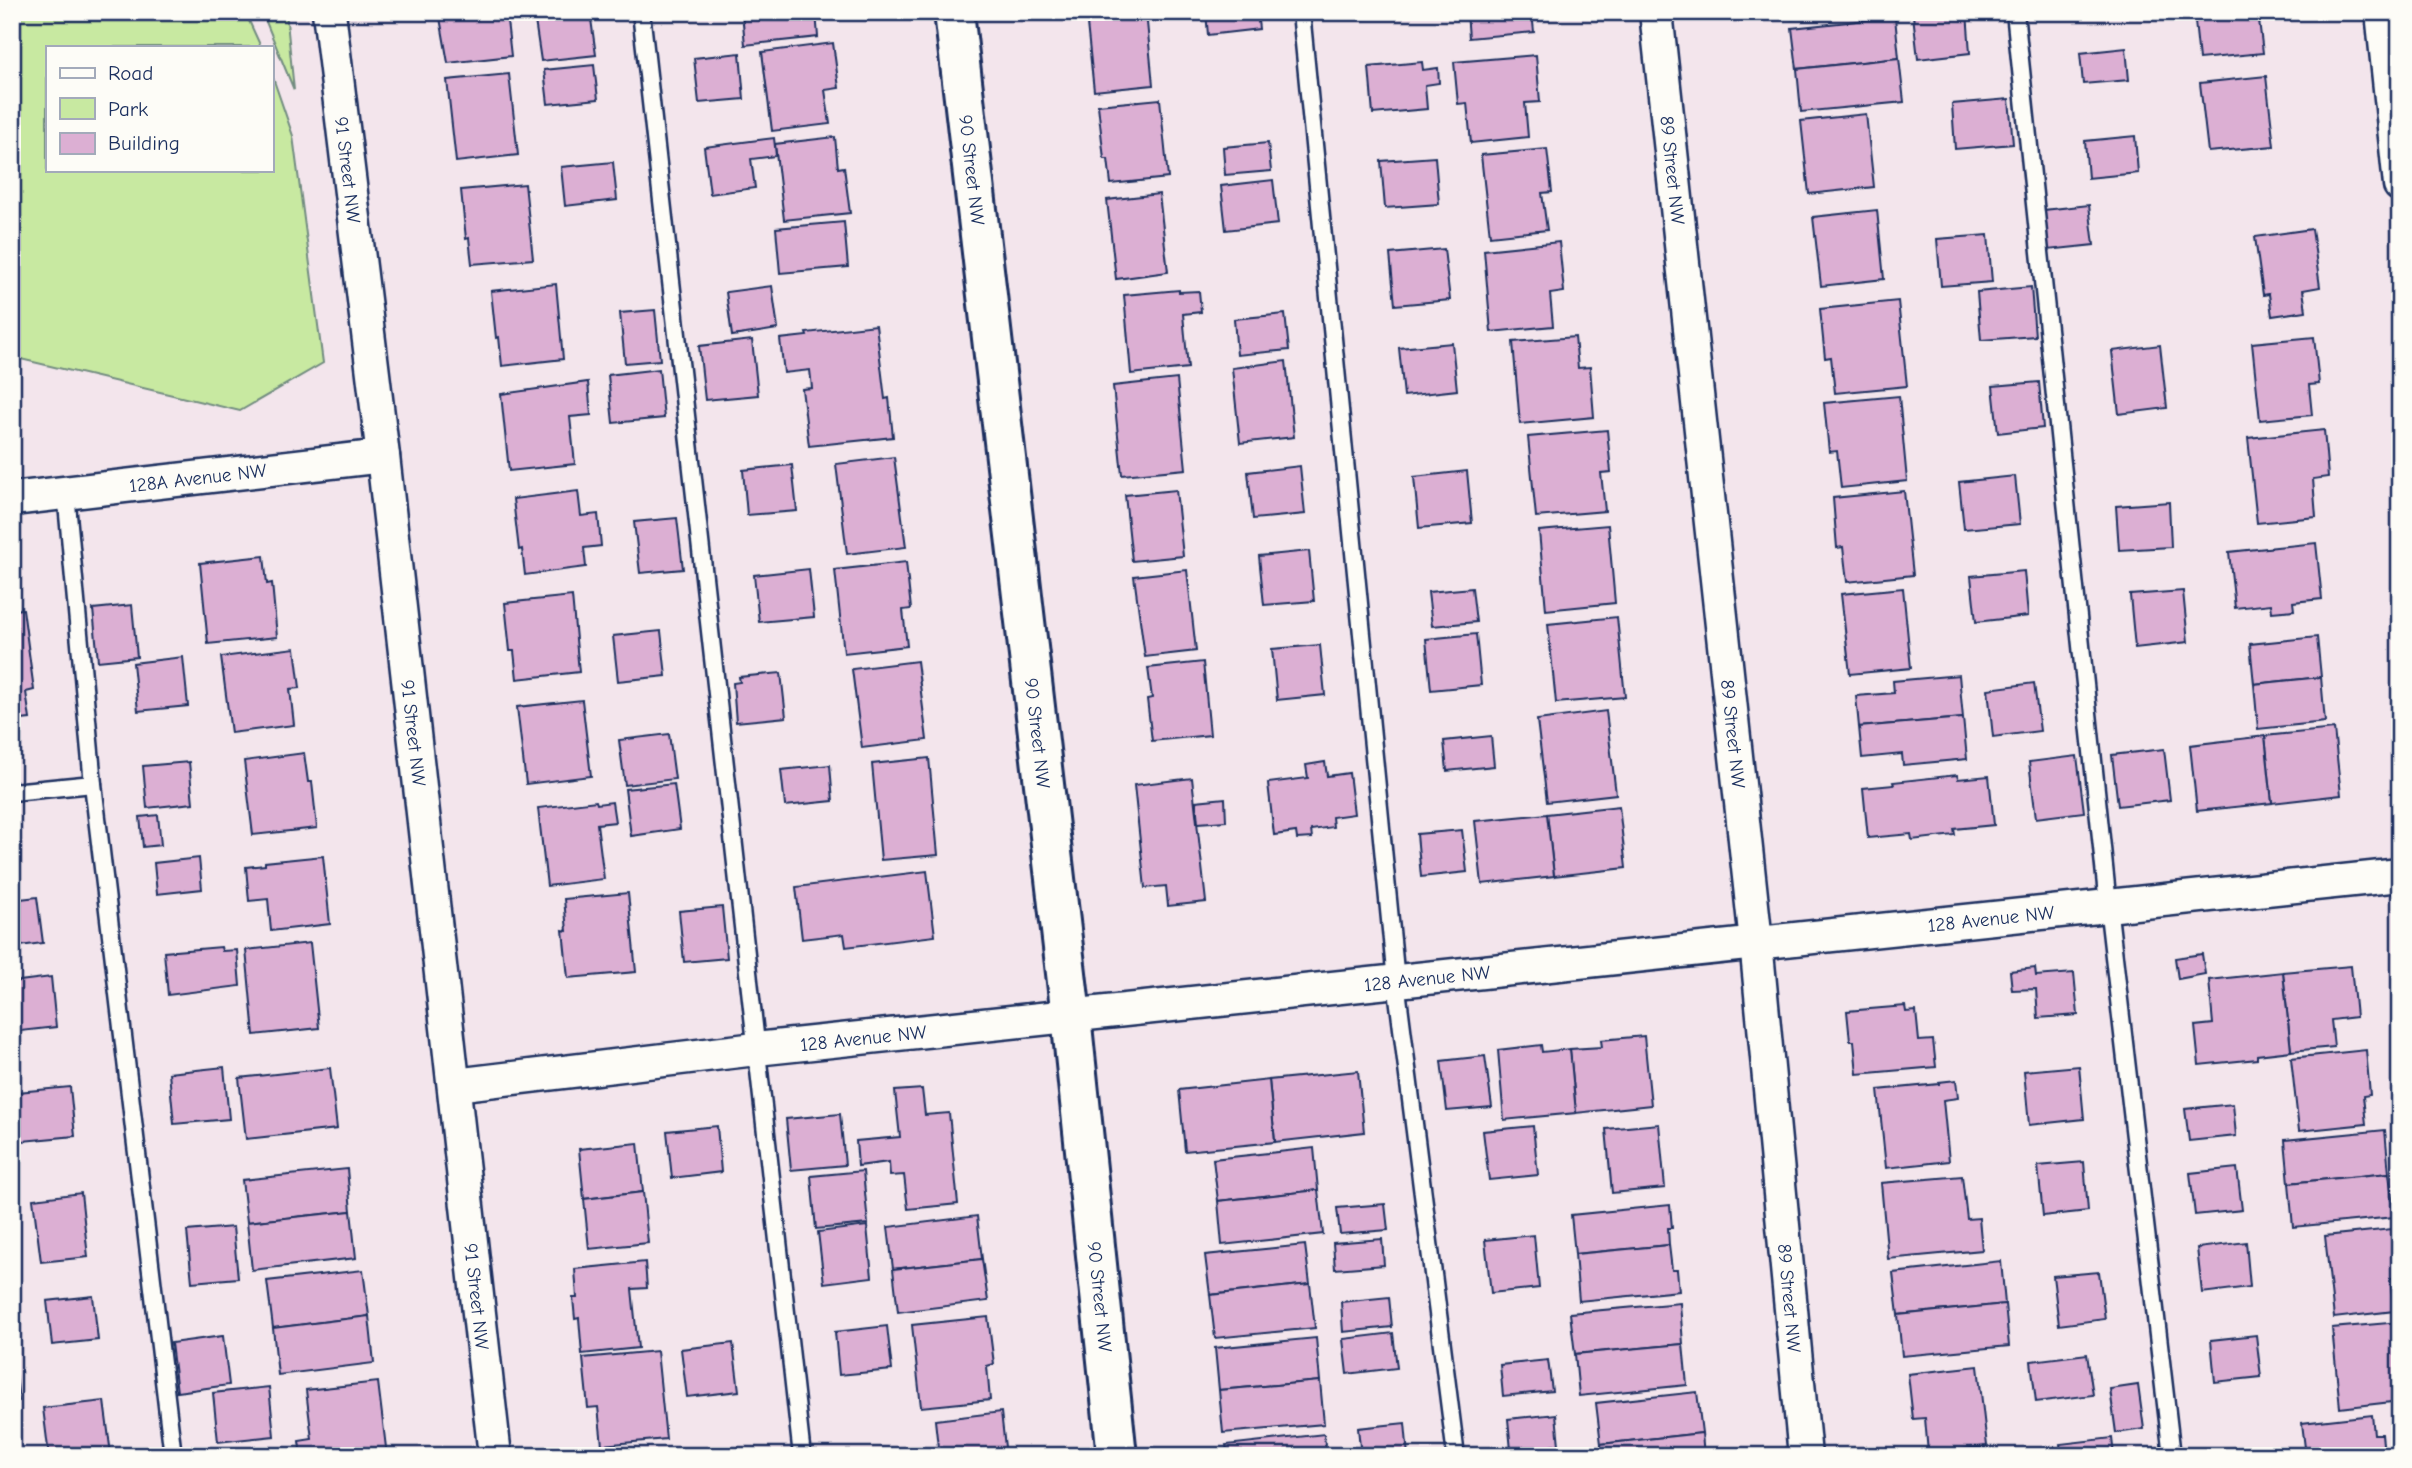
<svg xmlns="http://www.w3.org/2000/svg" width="2412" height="1468" font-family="'Comic Neue',sans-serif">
<rect width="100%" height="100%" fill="#f3e5ec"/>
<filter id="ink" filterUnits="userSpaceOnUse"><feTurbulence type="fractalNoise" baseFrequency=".0143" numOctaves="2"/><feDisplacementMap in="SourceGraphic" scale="14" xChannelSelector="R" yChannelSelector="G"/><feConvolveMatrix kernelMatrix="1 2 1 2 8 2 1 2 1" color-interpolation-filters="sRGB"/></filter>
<g filter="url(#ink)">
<g fill="#c8e9a1" stroke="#728c80" stroke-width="2">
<path d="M12 12H245L261 47H47V170H271V72L293 136 323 363 240 411 12 357Z"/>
<path d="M262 12H286L294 90Z"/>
</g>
<g fill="#dcafd3" stroke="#1b2f5e" stroke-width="2">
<path d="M439 12H506L511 56 448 63Z"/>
<path d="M546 12H590L596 55 541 61 534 14Z"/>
<path d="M742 12H816L818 37 745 45Z"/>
<path d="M1099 12H1146L1153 85 1094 91 1086 14Z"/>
<path d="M1206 12H1257L1259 29 1208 35Z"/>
<path d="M1362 12H1416V14L1363 19Z"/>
<path d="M1467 12H1532L1534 32 1469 38Z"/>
<path d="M1791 12H1849L1792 19Z"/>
<path d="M1938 12H1967L1970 53 1918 59 1913 15Z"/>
<path d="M2194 12H2258L2263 53 2199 59Z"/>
<path d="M1895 17 1899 58 1797 69 1792 28Z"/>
<path d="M833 43 839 88 825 90 830 124 772 131 762 52Z"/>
<path d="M2126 48 2129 80 2083 84 2080 53Z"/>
<path d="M740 53 744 99 699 103 694 58Z"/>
<path d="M1536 55 1540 102 1525 103 1528 137 1471 143 1467 103 1458 104 1454 62Z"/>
<path d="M1899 58 1904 102 1801 112 1797 69Z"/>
<path d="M1422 62 1423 70 1438 68 1439 83 1425 85 1427 109 1373 114 1369 67Z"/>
<path d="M594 65 598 99 548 104 544 70Z"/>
<path d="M509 74 518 155 456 162 447 80Z"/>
<path d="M2266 76 2274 146 2208 152 2200 83Z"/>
<path d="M1160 99 1168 178 1111 184 1108 159H1104L1098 105Z"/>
<path d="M2009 99 2013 144 1955 149 1952 104Z"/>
<path d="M1866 114 1874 187 1809 194 1801 121Z"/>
<path d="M2135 136 2138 173 2088 178 2085 141Z"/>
<path d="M835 137 838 168 844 167 850 213 784 220 775 144Z"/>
<path d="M774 138 776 156 751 159 755 188 710 194 704 147Z"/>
<path d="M1268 143 1271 171 1225 175 1223 147Z"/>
<path d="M1547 149 1552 192 1542 193 1547 230 1490 236 1481 155Z"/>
<path d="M1435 157 1439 204 1385 208 1381 161Z"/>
<path d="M613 162 617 200 565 206 561 167Z"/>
<path d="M1273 180 1278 224 1226 230 1221 186Z"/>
<path d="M525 184 533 259 472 264 469 238 466 239 461 190Z"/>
<path d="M1159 194 1168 272 1116 279 1107 200Z"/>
<path d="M2089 205 2094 245 2048 250 2044 210Z"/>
<path d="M1877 210 1884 279 1821 286 1813 217Z"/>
<path d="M844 222 848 267 780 273 776 228Z"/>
<path d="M2312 229 2320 287 2303 290 2306 311 2272 316 2269 294 2263 295 2255 237Z"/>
<path d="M1988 235 1992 282 1941 286 1937 239Z"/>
<path d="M1559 242 1564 292 1550 294 1553 326 1491 332 1484 250Z"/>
<path d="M1444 249 1450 300 1395 305 1390 254Z"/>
<path d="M556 284 563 359 502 366 499 337 496 338 491 291Z"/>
<path d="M772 286 778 329 732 336 726 292Z"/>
<path d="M2031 287 2035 336 1981 340 1977 292Z"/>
<path d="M1179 290V292L1199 291 1201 312 1183 314 1188 368 1131 374 1124 295Z"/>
<path d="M1898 301 1907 386 1835 393 1831 357 1825 358 1820 309Z"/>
<path d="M655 310 660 360 625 363 620 313Z"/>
<path d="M1285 314 1289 350 1237 355 1234 319Z"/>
<path d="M876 325 885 399 889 398 893 437 809 446 802 389 812 388 810 370 784 373 780 339 807 336 806 333Z"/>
<path d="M1575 337 1578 368 1590 367 1594 417 1520 424 1513 342Z"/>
<path d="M2314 337 2319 384 2309 385 2312 415 2260 420 2252 343Z"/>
<path d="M752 340 758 395 705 400 699 346Z"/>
<path d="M1452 343 1457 390 1404 396 1399 348Z"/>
<path d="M2160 345 2167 408 2119 414 2112 351Z"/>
<path d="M1286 361 1294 437 1240 443 1232 368Z"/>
<path d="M659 369 664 418 613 423 608 375Z"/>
<path d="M1177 379 1186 469 1122 475 1113 386Z"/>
<path d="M588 382 591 415 570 417 575 464 509 471 501 394Z"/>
<path d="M2039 382 2043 428 1998 433 1993 386Z"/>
<path d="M1899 396 1907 481 1841 488 1837 451 1829 452 1824 403Z"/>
<path d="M1607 430 1611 472 1601 473 1605 511 1536 517 1528 437Z"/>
<path d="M2324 430 2328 477 2313 479 2316 517 2257 523 2248 438Z"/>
<path d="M894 457 906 547 847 554 836 464Z"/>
<path d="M792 465 797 511 747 515 743 470Z"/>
<path d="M1300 466 1305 514 1253 519 1248 472Z"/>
<path d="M1467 471 1472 523 1419 528 1414 477Z"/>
<path d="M2015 476 2020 524 1964 529 1959 482Z"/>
<path d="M1176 490 1183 556 1132 561 1125 495Z"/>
<path d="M578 491 581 516 598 514 601 546 584 548 586 567 525 575 522 549 519 550 513 499Z"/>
<path d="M1904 491 1913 575 1847 582 1843 547 1837 548 1833 498Z"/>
<path d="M2169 502 2171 547 2119 550 2116 506Z"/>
<path d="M677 518 683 569 640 573 634 522Z"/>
<path d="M1608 525 1615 603 1546 610 1539 531Z"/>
<path d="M2316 543 2322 599 2293 602 2294 610 2272 612 2271 604 2235 608 2229 552Z"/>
<path d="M1309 551 1314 601 1264 605 1259 556Z"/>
<path d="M264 556 267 584 272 583 277 637 208 644 200 563Z"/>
<path d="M906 562 911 609 903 610 907 646 844 653 835 570Z"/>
<path d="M809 569 814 617 759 622 754 575Z"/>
<path d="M1187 570 1196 651 1145 657 1134 576Z"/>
<path d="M2024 571 2028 616 1976 622 1971 576Z"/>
<path d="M1472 588 1476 622 1432 626 1428 592Z"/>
<path d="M1903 588 1911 668 1850 674 1841 594Z"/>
<path d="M2183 591 2188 642 2135 648 2130 595Z"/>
<path d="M572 596 579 672 517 679 514 651H510L505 603Z"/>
<path d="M132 605 137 657 98 661 93 609Z"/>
<path d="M23 609 34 690 26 692 30 719 12 721V610Z"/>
<path d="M1617 617 1625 697 1556 703 1548 624Z"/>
<path d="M661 631 666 676 618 681 613 636Z"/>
<path d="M1476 634 1481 685 1431 690 1426 639Z"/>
<path d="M2317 637 2321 677 2254 684 2250 644Z"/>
<path d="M1320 645 1325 695 1277 700 1272 649Z"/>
<path d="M295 648 300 688 290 689 294 725 231 733 221 657Z"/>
<path d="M183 657 188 706 138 711 133 663Z"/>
<path d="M917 661 927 740 862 748 852 669Z"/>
<path d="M1203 662 1210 735 1152 741 1147 699 1152 698 1148 668Z"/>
<path d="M781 673 786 717 736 722 733 683 740 682 739 677Z"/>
<path d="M1959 675 1963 718 1859 727 1856 696 1894 693 1893 681Z"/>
<path d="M2321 677 2325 722 2258 729 2254 684Z"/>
<path d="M2034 683 2040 731 1993 737 1988 689Z"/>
<path d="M582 700 591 776 526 784 517 707Z"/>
<path d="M1606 711 1616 794 1547 802 1537 720Z"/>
<path d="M1963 718 1967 759 1903 765 1902 754 1862 758 1859 727Z"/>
<path d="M2334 729 2341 795 2272 803 2265 736Z"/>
<path d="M669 734 675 779 625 785 619 740Z"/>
<path d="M1491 736 1494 766 1447 771 1444 741Z"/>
<path d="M2265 736 2272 803 2197 811 2190 745Z"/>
<path d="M2164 749 2170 800 2118 806 2112 755Z"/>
<path d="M304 753 308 782H312L317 828 253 835 244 761Z"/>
<path d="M2077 756 2084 812 2036 818 2029 762Z"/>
<path d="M929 758 938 855 881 860 872 764Z"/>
<path d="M189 762 193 803 147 808 143 766Z"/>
<path d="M1325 762 1327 776 1349 773 1354 814 1332 817 1333 827 1311 830 1312 838 1297 839 1296 832 1274 835 1268 783 1308 778 1306 765Z"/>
<path d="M830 765 833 801 785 806 781 770Z"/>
<path d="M1957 775 1958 779 1989 776 1994 825 1954 829 1955 835 1912 840 1911 834 1868 838 1863 788 1894 785 1893 782Z"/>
<path d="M1192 778 1206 902 1168 906 1166 886 1145 888 1134 785Z"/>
<path d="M674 784 680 829 631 836 625 789Z"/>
<path d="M1225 798 1226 821 1198 823 1196 801Z"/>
<path d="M596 801 597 804 612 802 615 822 597 824 604 879 547 886 538 808Z"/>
<path d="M1619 806 1626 868 1554 876 1547 814Z"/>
<path d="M1547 814 1554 876 1482 884 1475 821Z"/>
<path d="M158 815 161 845 143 847 140 817Z"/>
<path d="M1462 830 1467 872 1421 877 1417 834Z"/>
<path d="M323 856 330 924 271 931 268 899 249 901 246 867 265 865V862Z"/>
<path d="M199 858 202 889 157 894 154 863Z"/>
<path d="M927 871 935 936 846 947 844 934 802 939 796 887Z"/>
<path d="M628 893 636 972 568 978 563 930 567 931 564 899Z"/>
<path d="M37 897 43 943 12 947V900Z"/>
<path d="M722 907 727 958 684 962 679 911Z"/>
<path d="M310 943 319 1028 254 1035 246 950Z"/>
<path d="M221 947 222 951 237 950 240 986 168 995 164 952Z"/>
<path d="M2202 954 2205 974 2178 979 2175 958Z"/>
<path d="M2351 966 2356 1017 2331 1020 2334 1047 2291 1051 2283 972Z"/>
<path d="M2035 968 2036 976 2074 973 2078 1015 2038 1018 2036 989 2012 990 2010 971Z"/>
<path d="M2283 972 2291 1051 2257 1055V1059L2199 1065 2195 1026 2213 1024 2209 980Z"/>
<path d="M51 977 56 1027 12 1032V982Z"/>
<path d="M1905 1006 1906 1012 1916 1011 1919 1041 1933 1040 1936 1067 1857 1074 1854 1041H1850L1847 1011Z"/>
<path d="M1644 1036 1651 1105 1576 1113 1570 1049 1602 1047 1601 1040Z"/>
<path d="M1541 1045 1542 1052 1570 1049 1576 1113 1504 1120 1498 1050Z"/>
<path d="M2366 1050 2370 1095 2363 1096 2366 1124 2299 1131 2291 1058Z"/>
<path d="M1485 1056 1492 1107 1447 1111 1441 1061Z"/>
<path d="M2079 1066 2084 1119 2029 1125 2024 1071Z"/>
<path d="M224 1067 229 1119 174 1124 169 1073Z"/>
<path d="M330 1068 337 1129 246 1139 239 1078Z"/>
<path d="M1358 1071 1364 1132 1275 1142 1269 1080Z"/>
<path d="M1269 1080 1275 1142 1185 1151 1179 1090Z"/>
<path d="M1956 1080 1958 1098 1943 1100 1949 1161 1886 1168 1878 1090 1939 1084V1082Z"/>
<path d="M70 1087 75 1136 12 1142V1119L20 1118 18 1092Z"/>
<path d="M922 1089 925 1115 949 1113 958 1204 908 1209 904 1175 890 1176 889 1162 858 1166 856 1141 900 1137 895 1091Z"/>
<path d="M2233 1104 2236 1136 2189 1141 2185 1109Z"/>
<path d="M840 1114 845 1165 791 1170 786 1119Z"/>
<path d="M1659 1124 1665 1188 1612 1193 1606 1129Z"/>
<path d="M717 1126 721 1172 672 1178 667 1131Z"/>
<path d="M1533 1126 1538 1175 1489 1180 1483 1131Z"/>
<path d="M2385 1130 2389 1173 2289 1183 2285 1140Z"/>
<path d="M638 1143 643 1192 584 1199 579 1149Z"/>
<path d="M1314 1148 1318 1190 1218 1201 1213 1159Z"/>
<path d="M2084 1162 2088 1211 2043 1216 2038 1166Z"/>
<path d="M2237 1168 2242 1210 2195 1215 2190 1173Z"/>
<path d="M347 1169 351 1211 247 1222 242 1180Z"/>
<path d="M863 1171 868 1224 816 1229 811 1176Z"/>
<path d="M2389 1173 2394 1217 2293 1227 2289 1183Z"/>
<path d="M1962 1176 1967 1219 1979 1218 1982 1250 1888 1259 1881 1183Z"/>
<path d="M1318 1190 1323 1234 1222 1245 1218 1201Z"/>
<path d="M643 1192 648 1243 589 1249 584 1199Z"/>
<path d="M81 1193 88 1257 41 1262 33 1199Z"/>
<path d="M1385 1204 1388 1230 1340 1234 1337 1208Z"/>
<path d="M1670 1205 1672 1228H1668L1669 1245 1575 1254 1571 1215Z"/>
<path d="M351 1211 356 1258 252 1270 247 1222Z"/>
<path d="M977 1216 982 1259 893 1269 888 1227Z"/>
<path d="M867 1226 872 1277 824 1283 818 1232Z"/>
<path d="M233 1227 238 1278 192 1282 187 1231Z"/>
<path d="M2392 1229 2397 1278H2390L2394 1311 2334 1318 2325 1236Z"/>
<path d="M1534 1235 1539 1288 1491 1293 1485 1240Z"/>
<path d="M1382 1239 1384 1265 1335 1269 1333 1243Z"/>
<path d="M2246 1242 2250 1287 2202 1293 2197 1248Z"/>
<path d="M1305 1245 1310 1284 1210 1295 1205 1255Z"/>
<path d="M1669 1245 1672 1270H1677L1679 1291 1579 1301 1575 1254Z"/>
<path d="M982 1259 988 1301 898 1312 893 1269Z"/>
<path d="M2001 1261 2005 1304 1898 1315 1893 1273Z"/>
<path d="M645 1262 647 1288 632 1289 638 1348 582 1354 579 1318 575 1319 573 1298H577L575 1269Z"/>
<path d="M363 1270 369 1316 273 1328 267 1281Z"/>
<path d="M2099 1272 2105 1319 2059 1325 2053 1276Z"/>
<path d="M1310 1284 1315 1328 1215 1338 1210 1295Z"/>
<path d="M93 1296 98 1340 52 1345 47 1301Z"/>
<path d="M1389 1297 1392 1327 1343 1332 1341 1302Z"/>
<path d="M1680 1303 1683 1344 1575 1354 1570 1313Z"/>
<path d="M2005 1304 2009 1346 1902 1356 1898 1315Z"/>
<path d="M369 1316 374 1363 278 1375 273 1328Z"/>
<path d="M988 1317 994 1364 987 1366 990 1400 921 1407 912 1325Z"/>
<path d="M2400 1322V1401L2340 1408 2332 1328Z"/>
<path d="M887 1326 892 1370 839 1375 835 1332Z"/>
<path d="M1393 1333 1397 1368 1347 1374 1343 1339Z"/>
<path d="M2256 1335 2261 1377 2215 1382 2211 1340Z"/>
<path d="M223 1336 229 1385 177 1392 171 1343Z"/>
<path d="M1316 1338 1320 1381 1219 1390 1215 1348Z"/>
<path d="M733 1343 739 1391 687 1397 681 1349Z"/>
<path d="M1683 1344 1687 1385 1579 1396 1575 1354Z"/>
<path d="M657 1351 666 1439 602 1445 598 1407 588 1408 583 1358Z"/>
<path d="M2087 1354 2093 1395 2036 1402 2031 1361Z"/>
<path d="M12 1356H14L19 1401 12 1402Z"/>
<path d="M1548 1360 1552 1391 1503 1396 1500 1365Z"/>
<path d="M1978 1366 1987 1446 1928 1453 1925 1418 1913 1419 1908 1374Z"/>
<path d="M1320 1381 1324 1424 1223 1433 1219 1390Z"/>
<path d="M378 1382 387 1456H301L299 1441 312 1439 306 1390Z"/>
<path d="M2138 1385 2144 1429 2116 1433 2110 1389Z"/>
<path d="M269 1387 274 1436 218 1442 213 1393Z"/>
<path d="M1697 1392 1702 1433 1601 1444 1596 1403Z"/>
<path d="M104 1401 111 1454 49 1456 43 1408Z"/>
<path d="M1001 1412 1006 1456H939L935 1420Z"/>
<path d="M1556 1414 1559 1445 1511 1450 1508 1419Z"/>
<path d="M2372 1415 2374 1434H2382L2384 1455 2306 1456 2302 1423Z"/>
<path d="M1405 1423 1408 1456H1361L1358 1428Z"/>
<path d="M1702 1433 1704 1456H1602L1601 1444Z"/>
<path d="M1324 1434 1326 1456H1228L1226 1445Z"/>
<path d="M2112 1438 2114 1456H2062L2060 1444Z"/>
<path d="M687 1449V1456H627Z"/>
<path d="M1560 1452V1456H1521Z"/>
</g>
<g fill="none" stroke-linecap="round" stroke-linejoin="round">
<g stroke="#1b2f5e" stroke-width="21">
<g id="lane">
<path d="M641 12 802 1456"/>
<path d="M1301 12 1396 981 1456 1456"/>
<path d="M2015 12 2108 905 2172 1456"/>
<path d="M66 493 93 784 173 1456"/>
<path d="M12 792 93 784"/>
</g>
</g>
<g stroke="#1b2f5e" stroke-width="37">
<g id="street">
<path id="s1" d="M329 12 383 456 495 1456"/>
<path id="s2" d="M1656 12 1756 942 1805 1456"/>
<path d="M2382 12 2400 185"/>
<path id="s3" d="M12 499 383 456"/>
<path id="s4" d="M455 1085 756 1049 2400 875"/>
</g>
</g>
<g stroke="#1b2f5e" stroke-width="44">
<g id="secondary">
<path id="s5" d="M954 12 1071 1016 1117 1456"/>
</g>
</g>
<use href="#lane" stroke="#fdfcf7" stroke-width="16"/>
<use href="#street" stroke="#fdfcf7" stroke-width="32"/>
<use href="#secondary" stroke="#fdfcf7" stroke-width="38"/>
</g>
</g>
<g text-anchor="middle" stroke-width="6" stroke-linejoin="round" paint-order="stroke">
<g font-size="19" fill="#1b2f5e" stroke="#fdfcf7">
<text dy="7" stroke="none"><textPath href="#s2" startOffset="159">89 Street NW</textPath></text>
<text dy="7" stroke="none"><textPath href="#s1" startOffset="159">91 Street NW</textPath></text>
<text dy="7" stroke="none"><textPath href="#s5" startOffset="159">90 Street NW</textPath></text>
<text dy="7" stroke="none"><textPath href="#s3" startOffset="187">128A Avenue NW</textPath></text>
<text dy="7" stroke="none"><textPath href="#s1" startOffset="726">91 Street NW</textPath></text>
<text dy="7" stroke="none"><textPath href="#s5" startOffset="726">90 Street NW</textPath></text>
<text dy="7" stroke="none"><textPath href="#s2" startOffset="726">89 Street NW</textPath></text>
<text dy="7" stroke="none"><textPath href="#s4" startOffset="1545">128 Avenue NW</textPath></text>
<text dy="7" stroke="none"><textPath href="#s4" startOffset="978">128 Avenue NW</textPath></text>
<text dy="7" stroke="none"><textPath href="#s4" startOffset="411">128 Avenue NW</textPath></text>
<text dy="7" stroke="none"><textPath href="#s1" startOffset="1293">91 Street NW</textPath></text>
<text dy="7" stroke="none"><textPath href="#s5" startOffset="1293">90 Street NW</textPath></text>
<text dy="7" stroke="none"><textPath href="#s2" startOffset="1293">89 Street NW</textPath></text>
</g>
</g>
<rect width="2412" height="1468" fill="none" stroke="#fdfcf7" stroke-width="42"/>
<rect x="21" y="21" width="2370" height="1426" fill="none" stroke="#1b2f5e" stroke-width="2.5" filter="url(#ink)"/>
<rect x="46" y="46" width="228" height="126" fill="#fdfcf7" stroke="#a3aaba" stroke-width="2"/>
<rect x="60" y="68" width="35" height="10" fill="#fdfcf7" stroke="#a3aaba" stroke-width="2"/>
<text x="108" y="80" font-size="21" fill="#1b2f5e">Road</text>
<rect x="60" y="98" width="35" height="21" fill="#c8e9a1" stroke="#a3aaba" stroke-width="2"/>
<text x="108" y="116" font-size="21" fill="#1b2f5e">Park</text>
<rect x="60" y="133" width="35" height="21" fill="#dcafd3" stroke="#a3aaba" stroke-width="2"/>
<text x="108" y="150" font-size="21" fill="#1b2f5e">Building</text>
</svg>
